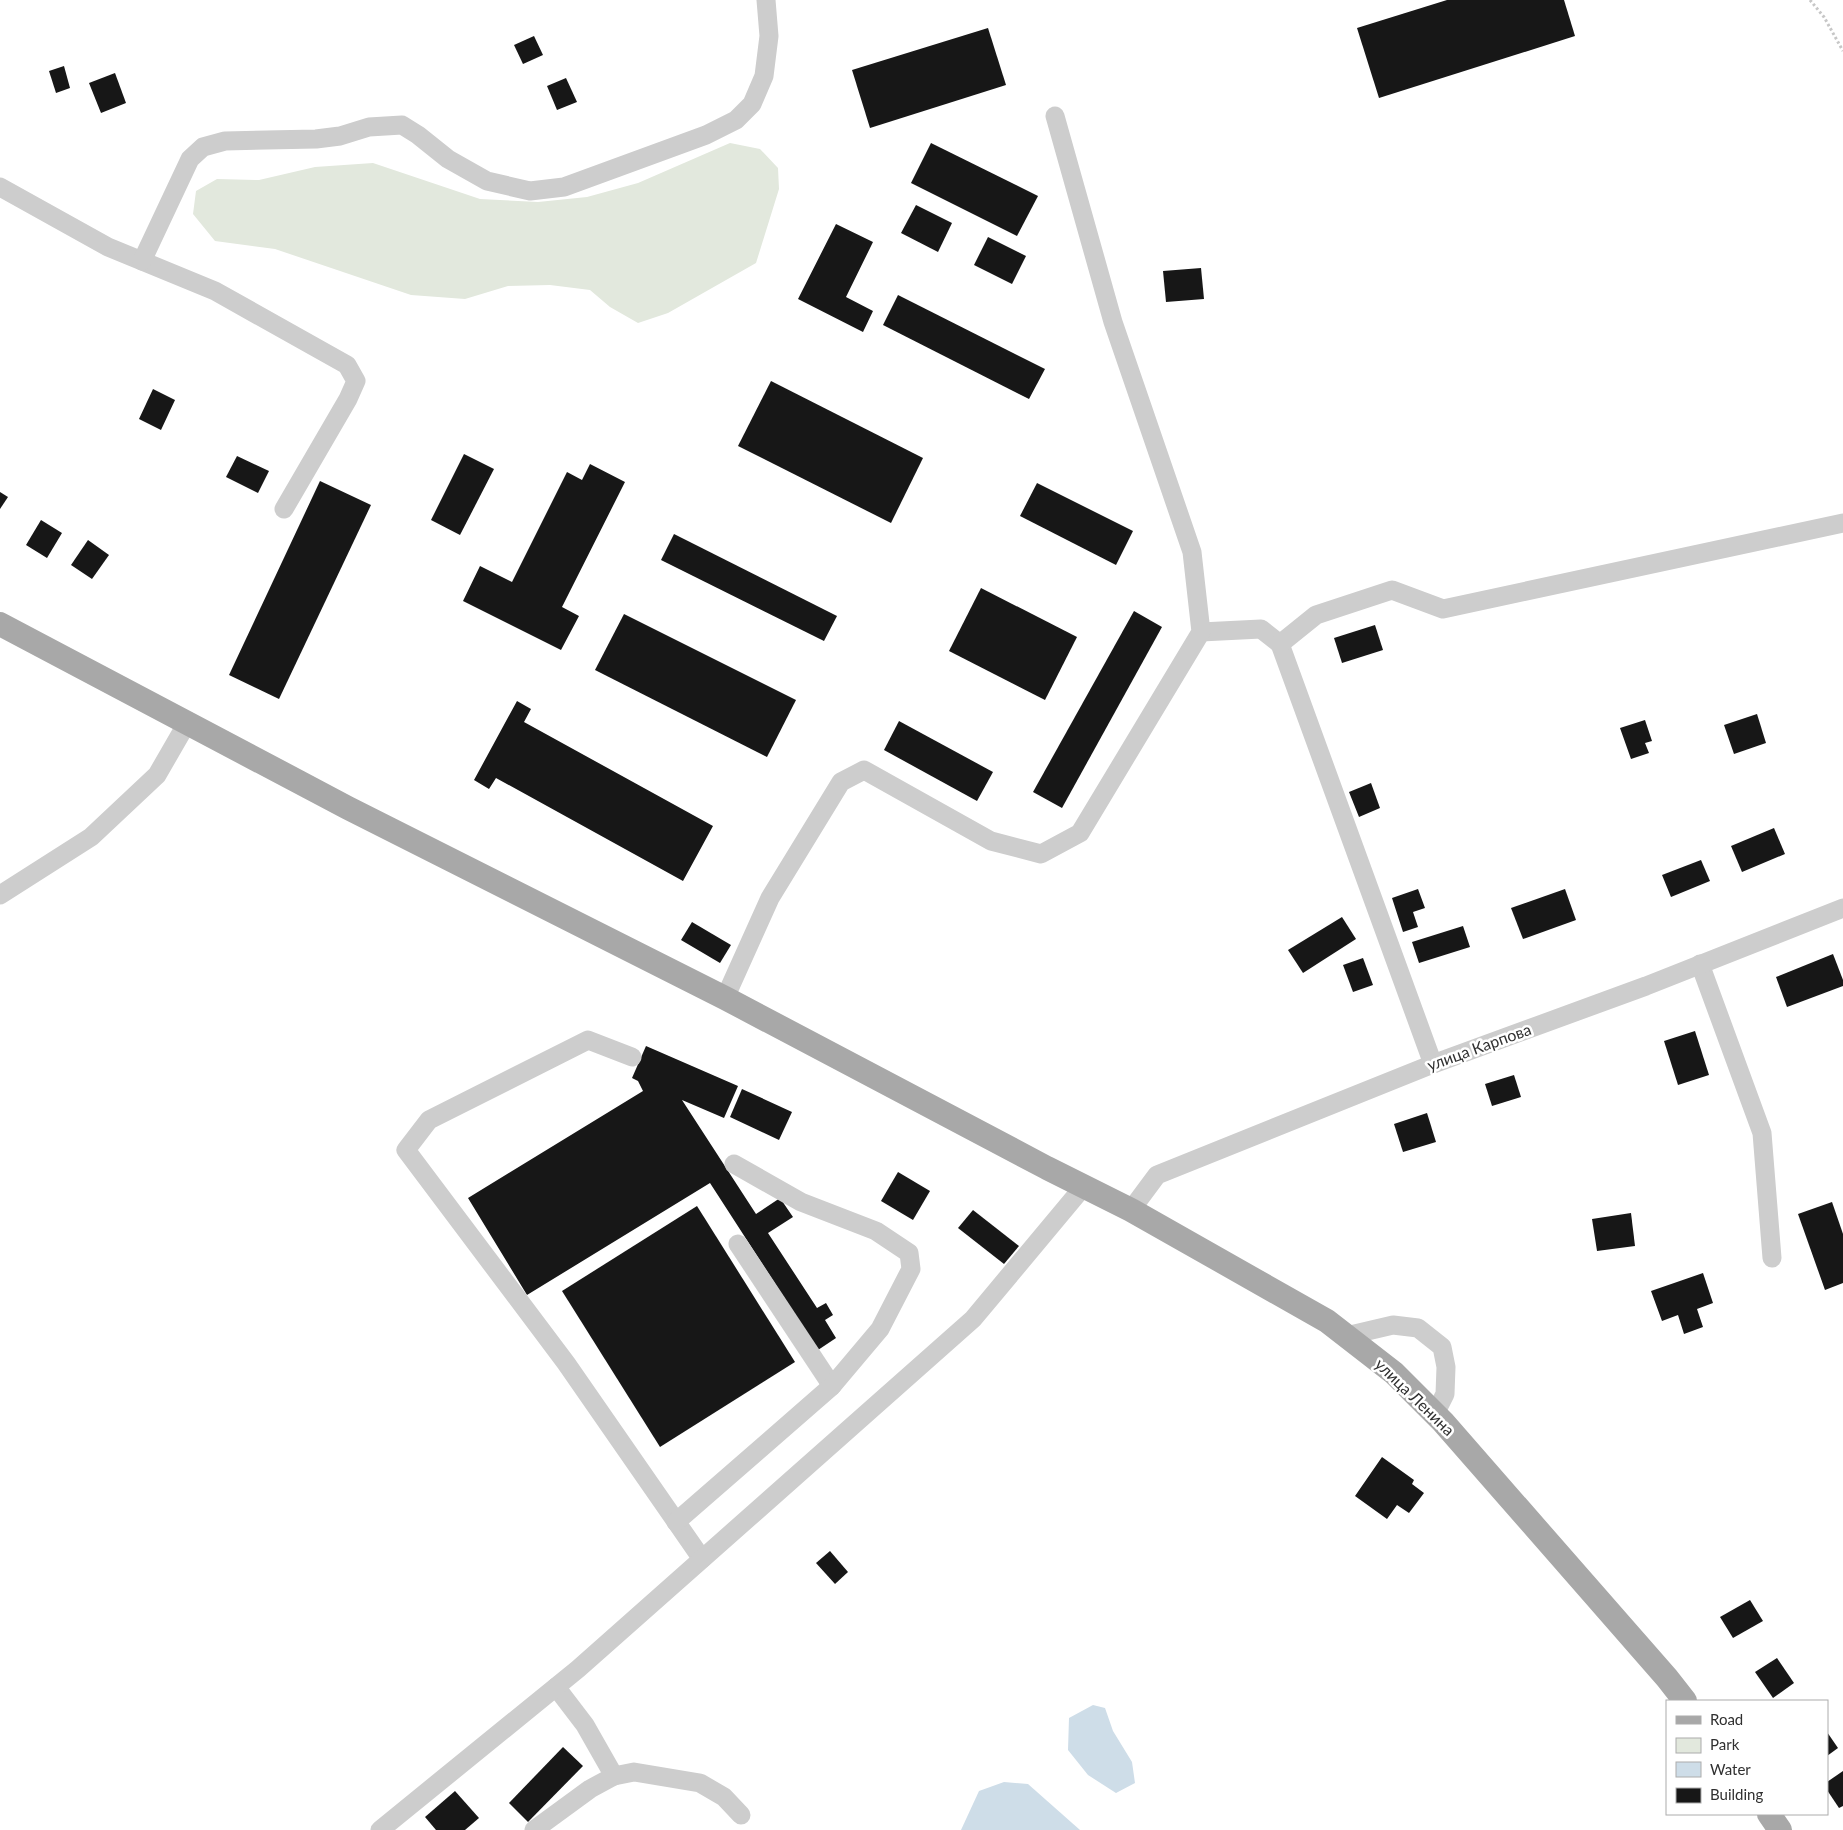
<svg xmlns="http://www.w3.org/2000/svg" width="1843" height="1830" font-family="Lato,sans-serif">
<rect width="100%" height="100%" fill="#fff"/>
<path fill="#e2e8dd" d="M730 143 760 149 778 168 779 189 756 263 668 313 638 323 610 307 590 290 550 285 508 286 465 299 411 295 275 249 215 241 193 214 196 191 217 179 259 180 315 167 373 163 480 199 538 202 587 197 638 183Z"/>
<g fill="#cedde8">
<path d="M1093 1705 1105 1708 1113 1731 1132 1762 1135 1783 1116 1793 1088 1775 1068 1750 1069 1718Z"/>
<path d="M1004 1782 1028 1784 1080 1830H961L979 1791Z"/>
</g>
<g fill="#171717">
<path d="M1447 0H1564L1575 36 1379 98 1357 28Z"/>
<path d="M988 28 1006 85 870 128 852 70Z"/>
<path d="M534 36 543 55 523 64 514 45Z"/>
<path d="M64 66 70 88 56 93 49 71Z"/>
<path d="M115 73 126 103 101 113 89 83Z"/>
<path d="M566 78 577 102 557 110 547 86Z"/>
<path d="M931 143 1038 196 1017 236 911 183Z"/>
<path d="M916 205 952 223 938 252 901 233Z"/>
<path d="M836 224 873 242 846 297 873 311 863 332 798 299Z"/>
<path d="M988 237 1026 256 1012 284 974 265Z"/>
<path d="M1201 268 1204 299 1166 302 1163 271Z"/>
<path d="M898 295 1045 369 1029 399 883 325Z"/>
<path d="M771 381 923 458 891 523 738 446Z"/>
<path d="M153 389 175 400 161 430 139 419Z"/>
<path d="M464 454 494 469 460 535 431 520Z"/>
<path d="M237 456 269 471 258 493 226 477Z"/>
<path d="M590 464 625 482 562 607 579 616 561 650 463 601 480 566 512 582 567 472 582 480Z"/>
<path d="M320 481 371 505 279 699 229 675Z"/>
<path d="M1037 483 1133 531 1116 565 1020 516Z"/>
<path d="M0 492 8 497 0 509Z"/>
<path d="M41 520 62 533 47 558 26 545Z"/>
<path d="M674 534 837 616 824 641 661 560Z"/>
<path d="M88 540 109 555 92 579 71 565Z"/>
<path d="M981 588 1077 637 1045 700 949 651Z"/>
<path d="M1134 611 1162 627 1062 808 1033 792Z"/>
<path d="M624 614 796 700 767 757 595 670Z"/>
<path d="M1375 625 1383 650 1342 663 1334 638Z"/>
<path d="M517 701 531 709 524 722 713 826 683 881 496 778 489 789 474 780Z"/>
<path d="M1757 714 1766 743 1734 754 1724 725Z"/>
<path d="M1645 720 1652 741 1645 743 1649 753 1631 759 1620 728Z"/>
<path d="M899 721 993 772 977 801 884 750Z"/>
<path d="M1371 783 1380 808 1359 817 1349 792Z"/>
<path d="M1774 828 1785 854 1742 872 1731 846Z"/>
<path d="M1701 860 1710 881 1671 897 1662 875Z"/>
<path d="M1418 889 1425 908 1413 912 1418 927 1403 932 1392 898Z"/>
<path d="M1565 889 1576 920 1523 939 1511 908Z"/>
<path d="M1342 917 1356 939 1303 973 1288 950Z"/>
<path d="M692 922 731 945 720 963 681 940Z"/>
<path d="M1463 926 1470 947 1419 963 1412 942Z"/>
<path d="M1833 954 1843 980V986L1787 1007 1776 977Z"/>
<path d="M1363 958 1373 985 1353 992 1343 965Z"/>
<path d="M1695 1031 1709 1075 1678 1085 1664 1041Z"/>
<path d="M646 1046 738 1086 724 1118 682 1100 756 1214 780 1198 793 1217 768 1233 817 1308 826 1303 833 1315 825 1320 836 1338 818 1350 710 1183 527 1295 468 1198 643 1091 638 1081 632 1078Z"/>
<path d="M1514 1075 1521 1097 1492 1106 1485 1084Z"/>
<path d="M742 1089 792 1112 779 1140 730 1117Z"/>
<path d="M1427 1113 1436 1142 1403 1152 1394 1124Z"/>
<path d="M898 1172 930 1191 913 1220 881 1201Z"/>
<path d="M1832 1202 1843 1234V1283L1825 1290 1798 1214Z"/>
<path d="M697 1206 795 1362 660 1447 562 1291Z"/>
<path d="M973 1210 1019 1246 1004 1264 958 1228Z"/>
<path d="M1631 1213 1635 1246 1597 1251 1592 1219Z"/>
<path d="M1703 1273 1713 1303 1697 1309 1703 1327 1684 1334 1678 1315 1662 1321 1651 1291Z"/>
<path d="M1382 1457 1414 1480 1412 1484 1424 1493 1409 1513 1397 1505 1387 1519 1355 1496Z"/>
<path d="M830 1551 848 1572 835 1584 816 1563Z"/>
<path d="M1750 1600 1763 1621 1733 1638 1720 1617Z"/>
<path d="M1777 1658 1794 1683 1773 1698 1755 1672Z"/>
<path d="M1827 1732 1838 1748 1827 1756Z"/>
<path d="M563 1747 583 1766 528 1822 509 1803Z"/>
<path d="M1843 1771V1806L1839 1808 1827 1790V1782Z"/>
<path d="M455 1791 479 1818 465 1830H436L425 1817Z"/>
</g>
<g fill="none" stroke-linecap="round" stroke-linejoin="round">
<path stroke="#c7c7c7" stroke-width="3" stroke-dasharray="2.5 2.5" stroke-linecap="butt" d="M1810 0 1824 17 1843 51"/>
<g stroke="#cdcdcd" stroke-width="19">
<path d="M0 187 108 247 215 291 347 365 356 381 348 399 284 509"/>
<path d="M142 261 190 159 203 147 225 141 316 139 340 136 369 127 402 125 418 135 448 159 487 181 530 191 564 187 706 135 736 120 752 104 764 76 769 36 766 0"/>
<path d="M1201 632 1261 629 1280 644 1433 1064"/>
<path d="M1280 644 1316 615 1392 590 1443 609 1843 523"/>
<path d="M0 895 91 837 157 775 187 723"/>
<path d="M1700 964 1762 1133 1772 1258"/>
<path d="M725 998 770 898 841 782 864 770 991 841 1041 854 1080 833 1201 632 1192 552 1113 322 1055 116"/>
<path d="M632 1057 588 1040 429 1120 406 1150 566 1363 702 1559"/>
<path d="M1131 1210 1157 1175 1433 1064 1646 986 1843 908"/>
<path d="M738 1244 832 1386"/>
<path d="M1346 1336 1393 1325 1418 1328 1442 1347 1446 1367 1445 1394 1435 1414"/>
<path d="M676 1522 832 1386 880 1329 911 1269 909 1253 876 1231 801 1202 734 1164"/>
<path d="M556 1687 585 1725 614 1776"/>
<path d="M380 1830 578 1669 973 1319 1084 1186"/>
<path d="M534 1830 590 1789 614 1776 634 1772 700 1783 724 1797 741 1815"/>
</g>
<g stroke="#a8a8a8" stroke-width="24">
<path d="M0 624 348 808 725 998 1047 1168 1131 1210 1327 1321 1394 1373 1443 1422 1667 1678 1685 1701"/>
<path d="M1769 1814 1780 1830"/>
</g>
</g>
<g text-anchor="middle" stroke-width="5" stroke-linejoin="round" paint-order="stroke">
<g font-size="16" fill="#303030" stroke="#fff">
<text transform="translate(1479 1047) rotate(-20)" y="6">улица Карпова</text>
<text transform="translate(1415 1397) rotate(44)" y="6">улица Ленина</text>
</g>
</g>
<rect x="1666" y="1700" width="162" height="115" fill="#ffffff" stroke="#acacac"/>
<rect x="1676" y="1716" width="25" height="8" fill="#a8a8a8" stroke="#acacac"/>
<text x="1710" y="1725" font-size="15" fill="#303030">Road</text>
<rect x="1676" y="1738" width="25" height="15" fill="#e2e8dd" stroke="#acacac"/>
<text x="1710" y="1750" font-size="15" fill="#303030">Park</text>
<rect x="1676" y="1762" width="25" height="15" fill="#cedde8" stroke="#acacac"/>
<text x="1710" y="1775" font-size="15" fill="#303030">Water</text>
<rect x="1676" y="1788" width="25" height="15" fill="#171717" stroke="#acacac"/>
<text x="1710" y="1800" font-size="15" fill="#303030">Building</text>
</svg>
